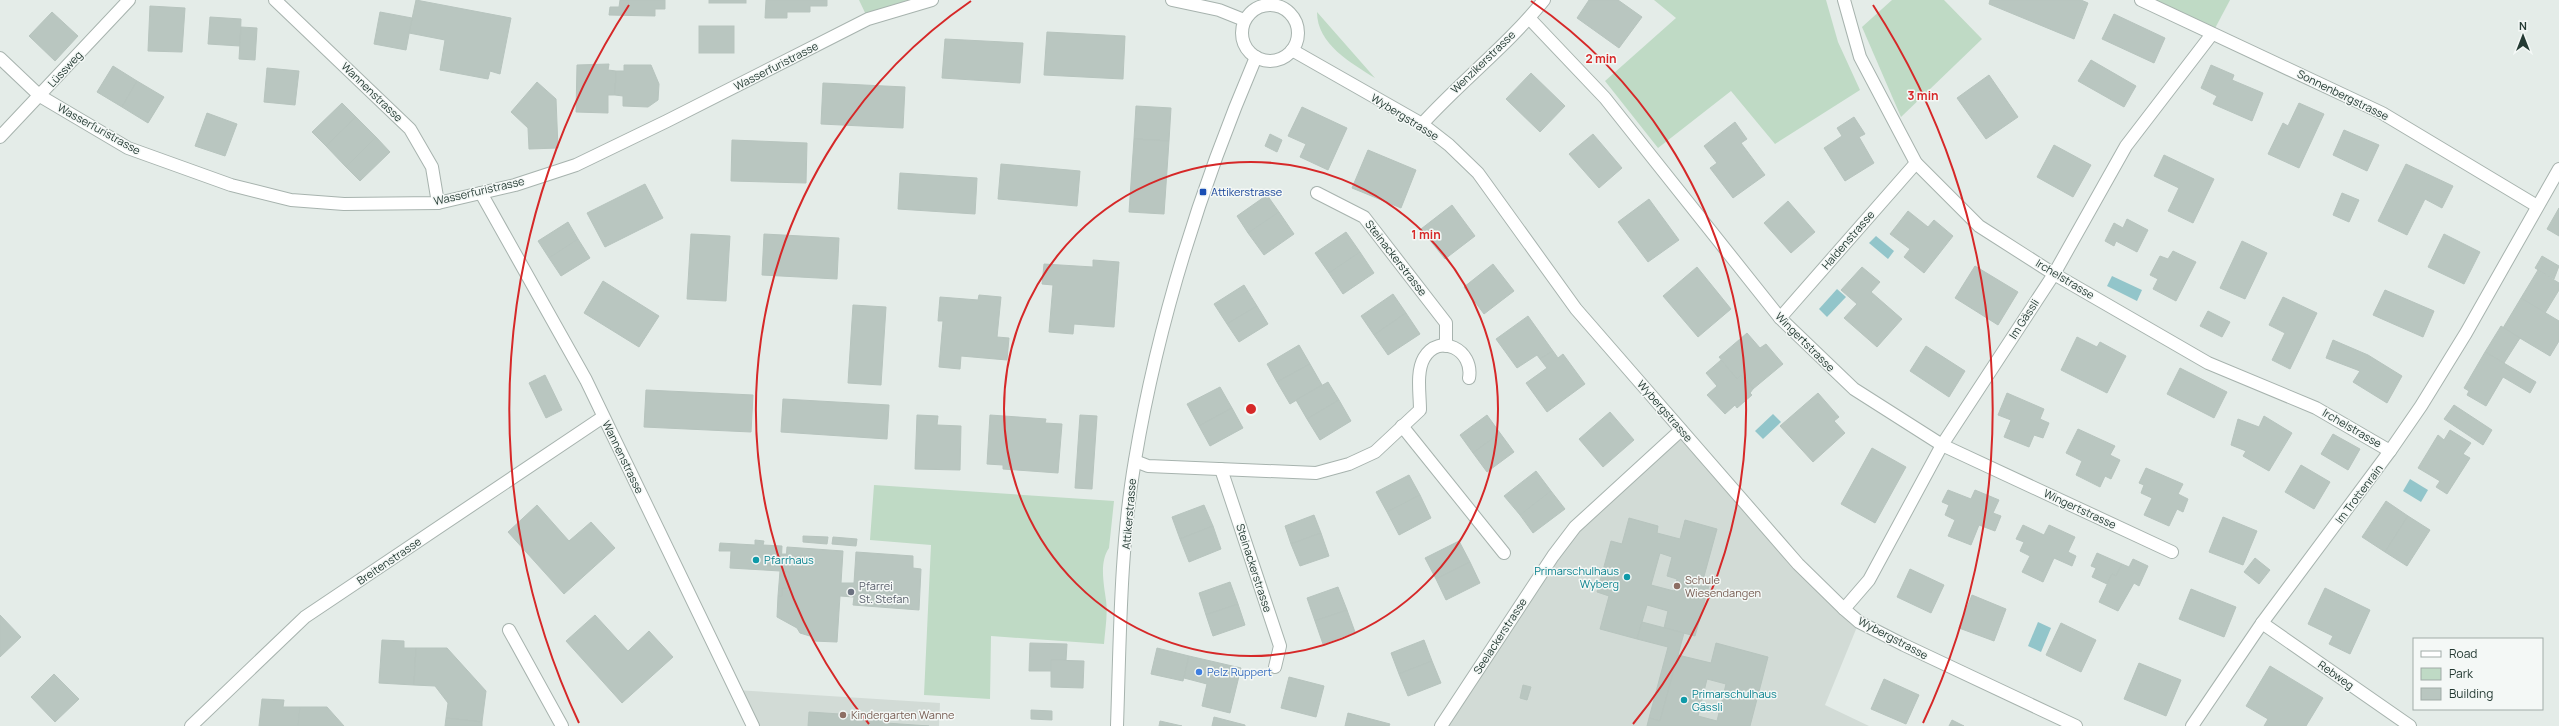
<svg xmlns="http://www.w3.org/2000/svg" width="2559" height="726" font-family="Manrope,sans-serif">
<rect width="100%" height="100%" fill="#e4ece8"/>
<g fill="#d2dbd6">
<path d="M1681 430 1859 622 1825 705 1869 726H1444L1553 556Z"/>
<path d="M736 690 940 703 939 726H753Z"/>
</g>
<g fill="#bfdac5">
<path d="M859 0H932L868 19Z"/>
<path d="M1654 0H1826L1838 42 1860 90 1775 144 1731 91 1658 148 1605 81 1676 18Z"/>
<path d="M1892 0H1944L1982 39 1901 117 1862 27Z"/>
<path d="M2141 0H2230L2212 34Z"/>
<path d="M1317 12 1375 78C1351 63 1317 44 1317 12Z"/>
<path d="M874 485 1114 501 1109 548C1099 562 1104 585 1106 600 1108 614 1105 630 1104 644L991 636 990 699 924 695 931 545 870 540Z"/>
</g>
<g fill="#92c5ca">
<path d="M1876 236 1894 251 1888 259 1869 243Z"/>
<path d="M2112 276 2142 290 2137 301 2107 286Z"/>
<path d="M1837 289 1846 297 1827 317 1819 309Z"/>
<path d="M1773 414 1781 422 1763 439 1755 431Z"/>
<path d="M2410 479 2428 490 2421 502 2403 491Z"/>
<path d="M2038 622 2051 628 2041 652 2028 646Z"/>
</g>
<g fill="#b9c6c0" stroke="#b7c4be" fill-rule="evenodd">
<path d="M416 0 511 18 500 74 490 71 488 79 440 70 445 40 409 33Z"/>
<path d="M620 0H665V9H655V16L609 15 610 7H619Z"/>
<rect x="709" y="0" width="37" height="3"/>
<path d="M766 0H827V6H810V12H787V18H765Z"/>
<path d="M1589 0H1618L1642 17 1619 48 1577 18Z"/>
<path d="M1990 0H2081L2088 3 2074 39 1989 4Z"/>
<path d="M150 6 185 8 182 52 148 51Z"/>
<path d="M52 12 78 36 55 61 29 36Z"/>
<path d="M380 12 412 18 406 50 374 44Z"/>
<path d="M2114 14 2165 38 2154 63 2102 39Z"/>
<path d="M210 17 241 19 240 46 208 44Z"/>
<rect x="699" y="26" width="35" height="27"/>
<path d="M241 27 257 28 255 60 239 59Z"/>
<path d="M1047 32 1125 36 1123 79 1044 75Z"/>
<path d="M945 39 1023 43 1020 83 942 78Z"/>
<path d="M2091 60 2136 86 2124 107 2078 81Z"/>
<path d="M609 64 608 70 616 71 615 95H608V113L576 112 577 65Z"/>
<path d="M624 65H651L659 84 658 100 648 107 623 106V96L615 95 616 71H624Z"/>
<path d="M2211 65 2234 75 2232 80 2263 93 2252 121 2213 104 2217 96 2201 88Z"/>
<path d="M113 66 137 81 122 107 97 92Z"/>
<path d="M267 68 299 71 295 105 264 102Z"/>
<path d="M1531 73 1565 106 1540 132 1506 99Z"/>
<path d="M1989 75 2018 117 1986 139 1957 98Z"/>
<path d="M137 81 164 97 148 123 122 107Z"/>
<path d="M537 82 556 99 558 148 529 149 528 128 511 112Z"/>
<path d="M823 83 905 87 903 128 821 124Z"/>
<path d="M342 103 356 117 326 146 312 132Z"/>
<path d="M2299 103 2324 114 2299 168 2268 154 2283 123 2288 126Z"/>
<path d="M1136 106 1171 108 1169 141 1134 139Z"/>
<path d="M1302 107 1347 128 1328 170 1300 157 1306 144 1288 136Z"/>
<path d="M207 113 237 124 225 156 195 146Z"/>
<path d="M356 117 376 137 346 167 326 146Z"/>
<path d="M1854 117 1865 134 1859 137 1874 163 1845 181 1824 148 1842 136 1837 128Z"/>
<path d="M1735 122 1747 139 1741 143 1765 175 1733 198 1710 168 1717 163 1704 146Z"/>
<path d="M2344 130 2379 145 2367 171 2333 155Z"/>
<path d="M1270 134 1282 140 1277 152 1265 146Z"/>
<path d="M1593 134 1622 168 1599 188 1569 154Z"/>
<path d="M376 137 390 152 360 181 346 167Z"/>
<path d="M1134 139 1169 141 1164 214 1129 212Z"/>
<path d="M732 140 807 143 806 183 731 181Z"/>
<path d="M2054 145 2091 165 2073 197 2037 177Z"/>
<path d="M1368 150 1416 170 1401 208 1352 188Z"/>
<path d="M2164 155 2214 179 2193 223 2168 211 2179 188 2154 176Z"/>
<path d="M1001 164 1080 171 1077 206 998 199Z"/>
<path d="M2406 164 2453 186 2442 208 2425 199 2407 235 2378 221Z"/>
<path d="M900 173 977 178 975 214 898 209Z"/>
<path d="M645 184 663 218 605 247 587 213Z"/>
<path d="M2342 193 2359 200 2349 222 2333 215Z"/>
<path d="M1267 195 1279 212 1248 233 1237 216Z"/>
<path d="M1649 199 1679 240 1648 262 1618 222Z"/>
<path d="M1788 201 1815 232 1791 253 1764 223Z"/>
<path d="M1452 205 1475 236 1445 259 1421 229Z"/>
<path d="M2559 208V236L2547 229Z"/>
<path d="M1908 211 1928 227 1934 220 1953 236 1924 273 1904 257 1910 249 1890 234Z"/>
<path d="M1279 212 1294 234 1264 255 1248 233Z"/>
<path d="M2127 219 2148 230 2137 252 2116 241 2114 246 2105 241 2114 223 2123 228Z"/>
<path d="M568 222 578 239 549 258 538 241Z"/>
<path d="M1346 232 1360 252 1329 273 1315 253Z"/>
<path d="M691 234 730 236 726 301 687 299Z"/>
<path d="M764 234 839 238 837 279 762 275Z"/>
<path d="M2444 234 2480 252 2464 284 2428 267Z"/>
<path d="M578 239 590 258 561 276 549 258Z"/>
<path d="M2242 241 2267 253 2245 299 2220 288Z"/>
<path d="M2173 251 2196 262 2176 301 2153 289 2158 279 2150 275 2160 256 2168 259Z"/>
<path d="M1360 252 1374 273 1343 294 1329 273Z"/>
<path d="M2542 256 2559 266 2554 279 2535 268Z"/>
<path d="M1093 260 1119 262 1114 327 1074 324 1073 334 1049 332 1053 285 1042 284 1044 264 1093 267Z"/>
<path d="M1493 264 1514 291 1484 314 1464 287Z"/>
<path d="M1975 266 2018 292 1998 325 1955 298Z"/>
<path d="M1697 267 1731 309 1698 337 1663 296Z"/>
<path d="M1862 267 1880 282 1871 292 1902 319 1877 347 1844 318 1857 304 1841 290Z"/>
<path d="M2538 270 2559 283V290L2545 313 2521 298Z"/>
<path d="M603 281 659 316 639 347 584 313Z"/>
<path d="M1244 285 1257 306 1227 324 1214 304Z"/>
<path d="M2385 290 2434 311 2423 337 2373 315Z"/>
<path d="M1393 294 1406 313 1374 335 1361 316Z"/>
<path d="M979 295 1001 297 997 337 1009 338 1007 360 961 356 960 369 939 367 943 321H938L940 297 978 300Z"/>
<path d="M2283 297 2317 313 2290 369 2272 360 2285 333 2269 325Z"/>
<path d="M2521 298 2559 321V341L2550 356 2503 328Z"/>
<path d="M853 305 886 307 881 385 848 383Z"/>
<path d="M1257 306 1268 324 1239 342 1227 324Z"/>
<path d="M2208 311 2230 322 2222 337 2200 326Z"/>
<path d="M1406 313 1420 334 1388 355 1374 335Z"/>
<path d="M1528 316 1553 351 1540 359 1537 355 1517 368 1496 339Z"/>
<path d="M2501 326 2520 338 2504 363 2485 352Z"/>
<path d="M1747 333 1760 348 1766 344 1783 364 1753 389 1741 375 1737 379 1719 357Z"/>
<path d="M2077 337 2097 347 2100 342 2126 356 2107 393 2061 370Z"/>
<path d="M2333 340 2368 355 2402 376 2387 403 2353 382 2360 371 2326 358Z"/>
<path d="M1299 345 1310 364 1277 382 1267 364Z"/>
<path d="M1926 346 1965 371 1949 397 1910 371Z"/>
<path d="M1553 351 1558 358 1563 354 1585 384 1547 412 1526 383 1547 368 1540 359Z"/>
<path d="M2485 352 2536 382 2530 393 2503 377 2486 406 2467 395 2469 391 2464 388Z"/>
<path d="M1721 360 1737 379 1741 375 1753 389 1750 393 1752 395 1737 408 1735 405 1725 414 1707 395 1717 386 1706 373Z"/>
<path d="M1310 364 1322 385 1290 404 1277 382Z"/>
<path d="M2180 368 2227 392 2214 418 2167 394Z"/>
<path d="M545 375 562 410 546 418 529 383Z"/>
<path d="M1328 382 1339 400 1307 419 1296 400Z"/>
<path d="M1220 387 1232 408 1199 426 1187 404Z"/>
<path d="M646 390 753 395 751 432 644 427Z"/>
<path d="M1818 393 1839 417 1834 421 1845 433 1813 462 1780 426Z"/>
<path d="M2007 393 2044 409 2040 419 2049 423 2043 438 2034 435 2029 447 2004 437 2011 420 1998 415Z"/>
<path d="M783 399 889 405 887 439 781 432Z"/>
<path d="M1339 400 1351 421 1320 440 1307 419Z"/>
<path d="M2454 405 2492 430 2483 445 2444 419Z"/>
<path d="M1232 408 1243 428 1210 446 1199 426Z"/>
<path d="M1610 412 1634 440 1603 467 1579 439Z"/>
<path d="M917 415 938 416 937 425 961 426 960 470 915 469Z"/>
<path d="M990 415 1046 419 1045 423 1062 424 1058 473 1003 469V465L987 464Z"/>
<path d="M1080 415 1097 416 1092 489 1075 488Z"/>
<path d="M1487 415 1500 433 1473 453 1460 435Z"/>
<path d="M2264 416 2292 433 2269 471 2243 456 2246 451 2231 445 2238 419 2259 427Z"/>
<path d="M2078 429 2115 446 2110 455 2120 460 2111 479 2105 476 2100 487 2076 475 2082 461 2066 453Z"/>
<path d="M2450 430 2471 443 2463 454 2470 458 2447 494 2436 487 2440 481 2418 468 2438 435 2444 440Z"/>
<path d="M1500 433 1514 452 1487 472 1473 453Z"/>
<path d="M2333 434 2360 449 2348 470 2321 454Z"/>
<path d="M1872 448 1906 467 1875 523 1841 504Z"/>
<path d="M2301 465 2330 482 2314 509 2285 492Z"/>
<path d="M2146 468 2183 484 2178 494 2188 499 2183 512 2177 509 2169 526 2144 515 2152 498 2141 493 2144 485 2139 483Z"/>
<path d="M1536 471 1551 491 1520 515 1504 496Z"/>
<path d="M1409 475 1420 495 1387 512 1376 492Z"/>
<path d="M1948 490 1971 499 1975 490 1999 500 1993 513 2001 516 1995 531 1979 525 1971 545 1948 536 1955 520 1945 515 1949 505 1942 502Z"/>
<path d="M1551 491 1565 509 1533 533 1520 515Z"/>
<path d="M1420 495 1431 518 1399 535 1387 512Z"/>
<path d="M2386 501 2408 516 2385 552 2362 537Z"/>
<path d="M537 505 569 541 591 522 615 548 564 594 508 532Z"/>
<path d="M1204 505 1213 526 1180 539 1172 517Z"/>
<path d="M1314 515 1321 533 1291 544 1285 526Z"/>
<path d="M2408 516 2430 530 2407 566 2385 552Z"/>
<path d="M2223 517 2257 531 2243 565 2209 552Z"/>
<path d="M1629 518 1658 526 1657 533 1680 539 1685 520 1717 529 1703 580 1710 582 1695 636 1664 628 1668 611 1647 605 1637 639 1600 629 1609 596 1597 592 1611 541 1622 544ZM1660 553 1672 557 1667 576 1677 579 1674 591 1651 585Z"/>
<path d="M2023 525 2044 535 2049 525 2075 537 2068 552 2076 556 2072 566 2054 558 2043 582 2022 572 2030 556 2020 551 2024 542 2016 539Z"/>
<path d="M1213 526 1221 549 1189 562 1180 539Z"/>
<path d="M1321 533 1329 556 1300 566 1291 544Z"/>
<path d="M803 536 828 537 827 544 803 542Z"/>
<path d="M833 537 857 539 856 546 832 544Z"/>
<path d="M755 540 764 541 763 545 782 546 781 566H764V570L730 568 731 551H719L720 543 755 545Z"/>
<path d="M1459 541 1470 562 1436 579 1425 558Z"/>
<path d="M787 547 843 551 841 583H854L856 552 913 556V568L921 569 919 610 853 605 854 597 840 596 837 642 813 641V637L800 633 797 628 777 617 778 596H782V588H788L789 572H785Z"/>
<path d="M2097 553 2122 564 2116 576 2112 574 2107 584 2092 577 2096 568 2091 566Z"/>
<path d="M781 554H786L785 572H789L788 588H782V596H778L780 571 764 570V566H781Z"/>
<path d="M2255 558 2270 570 2259 584 2244 572Z"/>
<path d="M2133 559 2148 566 2139 586 2134 583 2118 611 2099 602 2112 574 2116 576 2122 564 2129 567Z"/>
<path d="M1470 562 1480 583 1446 600 1436 579Z"/>
<path d="M1910 569 1944 585 1931 613 1897 597Z"/>
<path d="M1230 582 1238 604 1206 615 1199 593Z"/>
<path d="M1338 587 1347 610 1315 621 1307 598Z"/>
<path d="M2325 588 2370 610 2350 654 2329 644 2333 636 2308 624Z"/>
<path d="M2191 589 2236 607 2224 637 2179 619Z"/>
<path d="M1972 595 2006 609 1994 641 1959 628Z"/>
<path d="M1238 604 1245 625 1213 636 1206 615Z"/>
<path d="M1347 610 1355 632 1323 644 1315 621Z"/>
<path d="M0 615 21 637 0 657Z"/>
<path d="M595 615 628 651 649 631 673 657 622 703 566 641Z"/>
<path d="M1642 622 1684 633 1660 721 1649 718 1668 647 1637 639Z"/>
<path d="M2061 623 2096 640 2081 672 2046 655Z"/>
<path d="M382 640 404 641V648H416L414 685 379 683Z"/>
<path d="M1424 640 1432 661 1399 674 1391 653Z"/>
<path d="M1030 643 1067 644 1066 660H1051V671H1029Z"/>
<path d="M1716 643 1768 657 1750 726H1647L1649 718 1660 721 1678 655 1711 663ZM1707 679 1726 684 1717 721 1698 716Z"/>
<path d="M416 648H447L486 691 482 722 446 718 448 703 435 686 414 685Z"/>
<path d="M1157 648 1189 656 1183 681 1151 674Z"/>
<path d="M1189 656 1241 668 1230 713 1202 706 1207 684 1184 678Z"/>
<path d="M1051 660 1084 661 1083 688 1051 687Z"/>
<path d="M1432 661 1441 683 1408 696 1399 674Z"/>
<path d="M2139 663 2181 680 2166 716 2124 699Z"/>
<path d="M2270 666 2323 698 2306 726H2264L2268 719 2246 706Z"/>
<path d="M54 674 79 699 55 722 31 697Z"/>
<path d="M1289 677 1324 686 1316 717 1281 708Z"/>
<path d="M1884 679 1919 695 1906 724 1871 709Z"/>
<path d="M1523 685 1531 687 1527 700 1520 698Z"/>
<path d="M262 699 284 700 283 707H300L298 726H259Z"/>
<path d="M300 707H327L344 726H298Z"/>
<path d="M1031 710 1052 711V720L1031 719Z"/>
<path d="M809 712 887 717 886 723 929 726H808Z"/>
<path d="M1348 713 1390 724 1389 726H1345Z"/>
<path d="M1214 717 1245 725V726H1212Z"/>
<path d="M446 718 482 722V726H445Z"/>
<path d="M1952 720 1964 726H1949Z"/>
<path d="M1160 721 1182 726H1159Z"/>
</g>
<g fill="none" stroke-linecap="round" stroke-linejoin="round">
<g stroke="#a7b3ae" stroke-width="14">
<g id="minor">
<path d="M275 0 410 129 432 167 438 203"/>
<path d="M1172 0 1219 10 1244 20"/>
<path d="M1844 0 1860 57 1916 163 1979 226 2054 274 2208 363 2316 408 2390 451"/>
<path d="M2141 0 2382 113 2537 206"/>
<circle cx="1270" cy="33" r="28"/>
<path d="M1529 18 1605 98 1780 318 1854 389 1942 445 2172 552"/>
<path d="M1292 50 1422 124 1449 145 1478 173 1576 309 1798 564 1844 609 1859 622 1904 645 2076 726"/>
<path d="M0 58 40 96 128 148 231 185 291 200 344 204 438 203 515 185 576 165 667 121 868 19 932 0"/>
<path d="M1422 124C1461 81 1508 45 1544 0"/>
<path d="M0 137 129 0"/>
<path d="M481 193 586 380 753 726"/>
<path d="M1317 193 1364 217 1446 323V346"/>
<path d="M1780 318 1916 163"/>
<path d="M1402 426 1504 553"/>
<path d="M1135 461 1148 466 1316 473 1349 464 1375 452 1420 410C1420 394 1416 372 1424 358 1439 332 1474 350 1469 378"/>
<path d="M1221 469 1280 646 1275 667"/>
<path d="M1844 609 1869 580 1942 445 2054 274 2126 146 2212 34"/>
<path d="M2262 623 2410 726"/>
<path d="M509 630 562 726"/>
<path d="M191 726 305 617 603 417"/>
<path d="M1117 726C1120 639 1120 547 1135 460 1158 322 1201 186 1256 57"/>
<path d="M1441 726 1553 556 1575 527 1681 430"/>
<path d="M2192 726 2262 623 2390 451 2421 406 2466 333 2559 169"/>
</g>
</g>
<use href="#minor" stroke="#fff" stroke-width="12"/>
</g>
<g fill="none" stroke="#d62828" stroke-width="2">
<circle cx="1251" cy="409" r="247"/>
<path d="M869 724A495 495 0 0 1 971 1M1531 1A495 495 0 0 1 1633 724"/>
<path d="M579 723A742 742 0 0 1 629 5M1873 5A742 742 0 0 1 1923 723"/>
</g>
<rect fill="#1a4fb4" stroke="#f4f8f6" stroke-width="1.5" x="1199" y="188" width="8" height="8" rx="2"/>
<g fill="#0f9aa8" stroke="#f4f8f6" stroke-width="1.5">
<circle cx="756" cy="560" r="4"/>
<circle cx="1627" cy="577" r="4"/>
<circle cx="1684" cy="700" r="4"/>
</g>
<g fill="#8d6e63" stroke="#f4f8f6" stroke-width="1.5">
<circle cx="1677" cy="586" r="4"/>
<circle cx="843" cy="715" r="4"/>
</g>
<circle fill="#6b7280" stroke="#f4f8f6" stroke-width="1.5" cx="851" cy="592" r="4"/>
<circle fill="#3f7fe0" stroke="#f4f8f6" stroke-width="1.5" cx="1199" cy="672" r="4"/>
<g text-anchor="middle" stroke-width="3" stroke-linejoin="round" paint-order="stroke">
<g font-size="11" fill="#253b34" stroke="#f4f8f6">
<text transform="translate(1483 62) rotate(-44)" y="4">Wenzikerstrasse</text>
<text transform="translate(776 66) rotate(-27)" y="4">Wasserfuristrasse</text>
<text transform="translate(65 69) rotate(-47)" y="4">Lüssweg</text>
<text transform="translate(372 92) rotate(44)" y="4">Wannenstrasse</text>
<text transform="translate(2343 95) rotate(26)" y="4">Sonnenbergstrasse</text>
<text transform="translate(1405 117) rotate(32)" y="4">Wybergstrasse</text>
<text transform="translate(99 129) rotate(29)" y="4">Wasserfuristrasse</text>
<text transform="translate(479 191) rotate(-13)" y="4">Wasserfuristrasse</text>
<text transform="translate(1848 240) rotate(-49)" y="4">Haldenstrasse</text>
<text transform="translate(1396 258) rotate(52)" y="4">Steinackerstrasse</text>
<text transform="translate(2065 279) rotate(31)" y="4">Irchelstrasse</text>
<text transform="translate(2024 319) rotate(-57)" y="4">Im Gässli</text>
<text transform="translate(1805 342) rotate(45)" y="4">Wingertstrasse</text>
<text transform="translate(1665 411) rotate(49)" y="4">Wybergstrasse</text>
<text transform="translate(2352 428) rotate(30)" y="4">Irchelstrasse</text>
<text transform="translate(623 457) rotate(64)" y="4">Wannenstrasse</text>
<text transform="translate(2359 494) rotate(-53)" y="4">Im Trottenrain</text>
<text transform="translate(2080 509) rotate(25)" y="4">Wingertstrasse</text>
<text transform="translate(1129 514) rotate(-85)" y="4">Attikerstrasse</text>
<text transform="translate(389 561) rotate(-34)" y="4">Breitenstrasse</text>
<text transform="translate(1254 568) rotate(72)" y="4">Steinackerstrasse</text>
<text transform="translate(1500 636) rotate(-57)" y="4">Seelackerstrasse</text>
<text transform="translate(1893 638) rotate(28)" y="4">Wybergstrasse</text>
<text transform="translate(2336 675) rotate(35)" y="4">Rebweg</text>
</g>
<g font-size="11" fill="#164399" stroke="#f4f8f6" text-anchor="start">
<text x="1211" y="196">Attikerstrasse</text>
</g>
<g font-size="11" fill="#0d838f" stroke="#f4f8f6" text-anchor="start">
<text x="764" y="564">Pfarrhaus</text>
<text x="1619" y="575" text-anchor="end">Primarschulhaus<tspan x="1619" dy="13">Wyberg</tspan></text>
<text x="1692" y="698">Primarschulhaus<tspan x="1692" dy="13">Gässli</tspan></text>
</g>
<g font-size="11" fill="#785e54" stroke="#f4f8f6" text-anchor="start">
<text x="1685" y="584">Schule<tspan x="1685" dy="13">Wiesendangen</tspan></text>
<text x="851" y="719">Kindergarten Wanne</text>
</g>
<g font-size="11" fill="#5b616d" stroke="#f4f8f6" text-anchor="start">
<text x="859" y="590">Pfarrei<tspan x="859" dy="13">St. Stefan</tspan></text>
</g>
<g font-size="11" fill="#366cbe" stroke="#f4f8f6" text-anchor="start">
<text x="1207" y="676">Pelz Ruppert</text>
</g>
</g>
<circle cx="1251" cy="409" r="6" fill="#d62828" stroke="#f4f8f6" stroke-width="2"/>
<g font-size="12" text-anchor="middle" font-weight="bold" fill="#d62828" stroke="#f4f8f6" stroke-width="3" stroke-linejoin="round" paint-order="stroke">
<text x="1601" y="63">2 min</text>
<text x="1923" y="100">3 min</text>
<text x="1426" y="239">1 min</text>
</g>
<rect x="2413" y="638" width="130" height="72" fill="#f4f8f6" stroke="#a1aca8"/>
<rect x="2421" y="651" width="20" height="6" fill="#ffffff" stroke="#a1aca8"/>
<text x="2449" y="658" font-size="12" fill="#253b34">Road</text>
<rect x="2421" y="668" width="20" height="12" fill="#bfdac5" stroke="#a1aca8"/>
<text x="2449" y="678" font-size="12" fill="#253b34">Park</text>
<rect x="2421" y="688" width="20" height="12" fill="#b9c6c0" stroke="#a1aca8"/>
<text x="2449" y="698" font-size="12" fill="#253b34">Building</text>
<g transform="translate(2523 36)" stroke="#f4f8f6" stroke-width="3" paint-order="stroke">
<path d="M0-3L7 15L0 10L-7 15Z" fill="#253b34"/>
<text y="-6" font-size="11" font-weight="bold" text-anchor="middle" fill="#253b34">N</text>
</g>
</svg>
